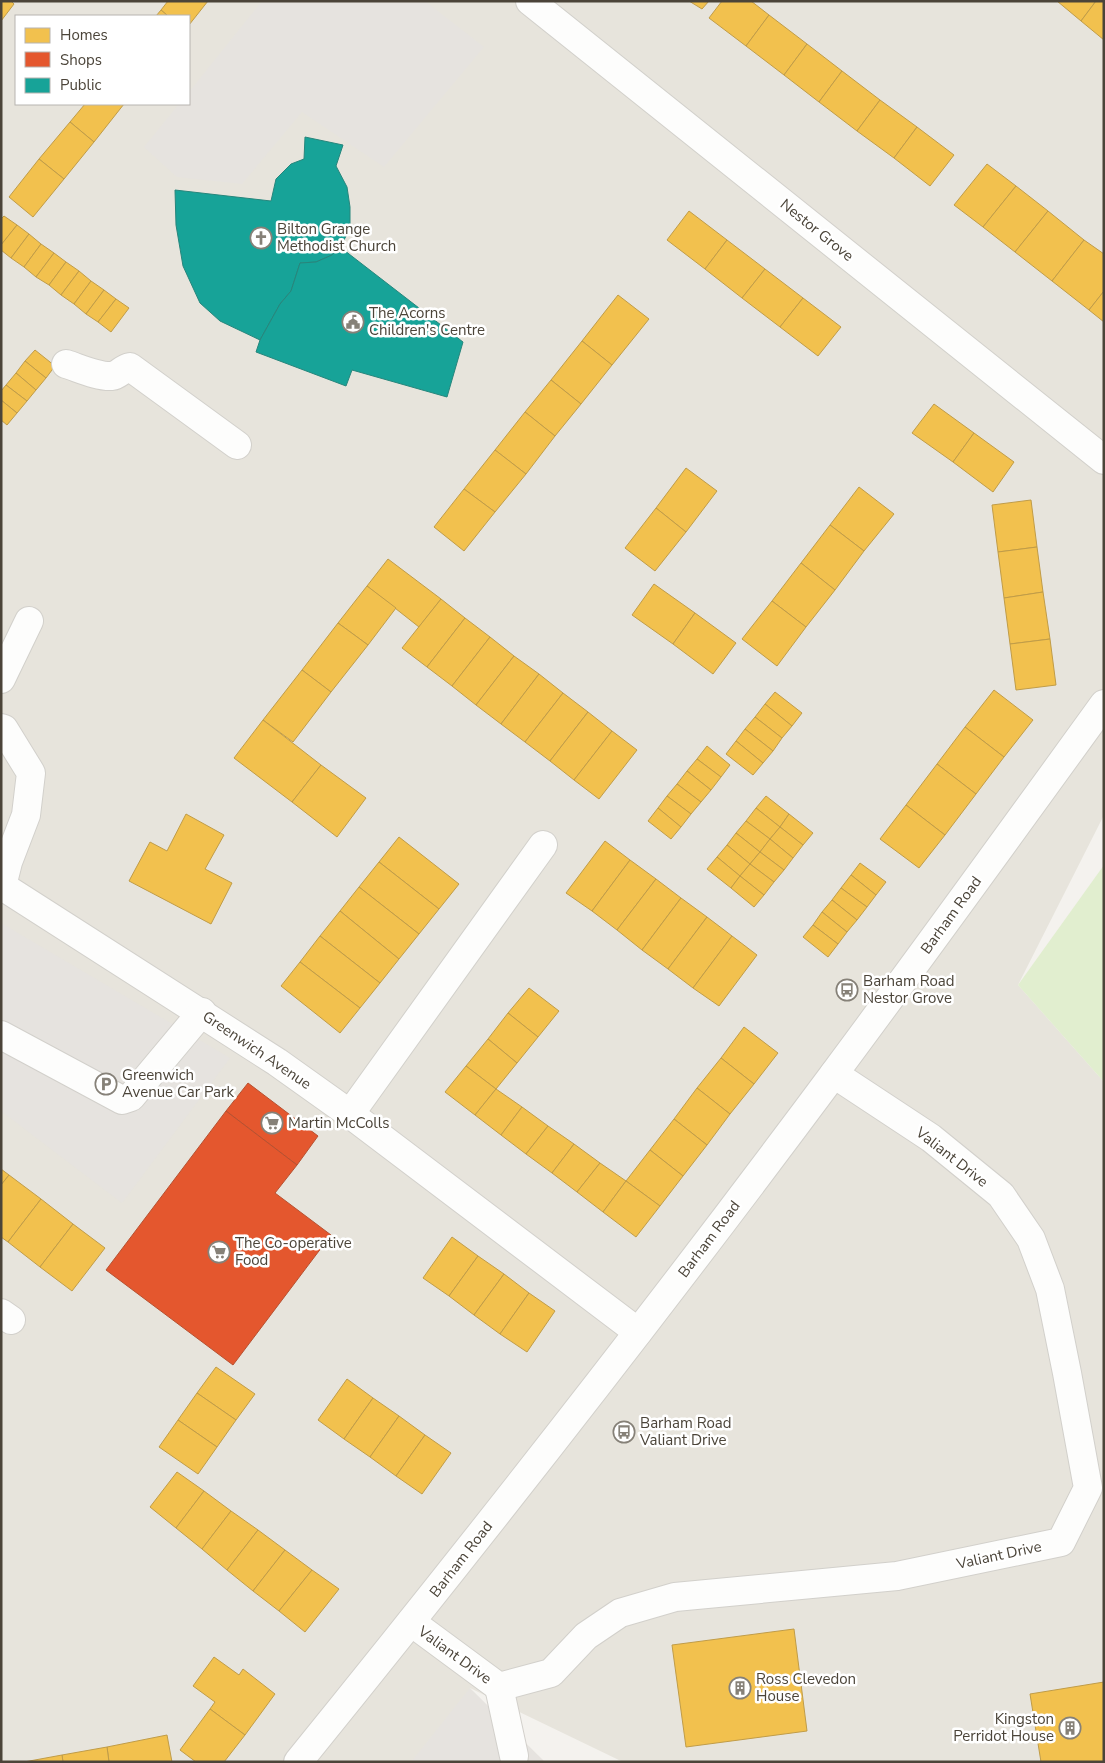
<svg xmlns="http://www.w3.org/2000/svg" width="1105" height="1763" font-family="'Nunito Sans',sans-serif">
<rect width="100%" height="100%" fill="#f4f2ee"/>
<path fill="#e7e4dc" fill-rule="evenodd" d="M1 1H1104V815L1018 985 1104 1082V1762H623L470 1688 477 1762H1ZM16 16H189V104H16Z"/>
<path fill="#e1eecf" d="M1104 865V1082L1018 985Z"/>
<g fill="#e6e3df">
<path d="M262 1H425L484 47 384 167 302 112 242 184 177 177 144 147 179 104H189V92Z"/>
<path d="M1 923 230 1058 122 1203 1 1111Z"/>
<path d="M470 1688 545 1762H411Z"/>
</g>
<g fill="#f2c14e" stroke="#c09c48">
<path d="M1 1H11L14 4 1 21Z"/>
<path d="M168 1H208L189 25V16H168L161 10Z"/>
<path d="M689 1H709L702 9Z"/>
<path d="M722 1H751L769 15 746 46 709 18Z"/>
<path d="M1057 1H1096L1081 21Z"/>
<path d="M1096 1H1104V40L1081 21Z"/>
<path d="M161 10 168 16H156Z"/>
<path d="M769 15 807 44 784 75 746 46Z"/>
<path d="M807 44 842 71 819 102 784 75Z"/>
<path d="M842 71 880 100 857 131 819 102Z"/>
<path d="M880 100 917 127 894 158 857 131Z"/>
<path d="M85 104H124L94 142 70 122Z"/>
<path d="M70 122 94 142 64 179 39 159Z"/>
<path d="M917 127 954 155 930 186 894 158Z"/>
<path d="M39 159 64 179 33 217 9 197Z"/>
<path d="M987 164 1016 186 983 227 954 205Z"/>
<path d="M1016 186 1048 211 1015 252 983 227Z"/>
<path d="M689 211 727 240 705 269 667 240Z"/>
<path d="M1048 211 1084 240 1052 281 1015 252Z"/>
<path d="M4 216 17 225 1 245V219Z"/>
<path d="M17 225 29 234 11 258 1 250V245Z"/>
<path d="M29 234 41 244 24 267 11 258Z"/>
<path d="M727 240 765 269 742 298 705 269Z"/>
<path d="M1084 240 1104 254V291L1089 310 1052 281Z"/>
<path d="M41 244 54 253 36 277 24 267Z"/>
<path d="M54 253 66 262 49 285 36 277Z"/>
<path d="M66 262 79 271 61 295 49 285Z"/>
<path d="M765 269 803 298 780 327 742 298Z"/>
<path d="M79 271 91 281 74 304 61 295Z"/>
<path d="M91 281 104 290 86 314 74 304Z"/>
<path d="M104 290 116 299 98 322 86 314Z"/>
<path d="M1104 291V322L1089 310Z"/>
<path d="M618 295 649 319 612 365 582 341Z"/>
<path d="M803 298 841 327 818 356 780 327Z"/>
<path d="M116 299 129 308 111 332 98 322Z"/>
<path d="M582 341 612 365 581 404 551 380Z"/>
<path d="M35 350 55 366 46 378 25 361Z"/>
<path d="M25 361 46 378 36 390 16 373Z"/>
<path d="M16 373 36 390 27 401 6 385Z"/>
<path d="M551 380 581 404 555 436 525 412Z"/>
<path d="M6 385 27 401 17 413 1 400V391Z"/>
<path d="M1 400 17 413 7 425 1 420Z"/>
<path d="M934 404 974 433 953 462 912 433Z"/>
<path d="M525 412 555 436 526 474 495 450Z"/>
<path d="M974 433 1014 462 993 492 953 462Z"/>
<path d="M495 450 526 474 495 512 464 489Z"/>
<path d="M686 468 717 491 686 532 656 508Z"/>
<path d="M859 487 894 514 864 551 830 525Z"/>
<path d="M464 489 495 512 464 551 434 527Z"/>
<path d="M1031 500 1037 547 998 552 992 505Z"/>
<path d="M656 508 686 532 655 571 625 548Z"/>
<path d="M830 525 864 551 835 590 801 563Z"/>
<path d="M1037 547 1043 592 1004 598 998 552Z"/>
<path d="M388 559 441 599 419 627 367 586Z"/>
<path d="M801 563 835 590 806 627 772 601Z"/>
<path d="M654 584 695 613 673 644 632 615Z"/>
<path d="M367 586 396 608 368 645 338 623Z"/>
<path d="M1043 592 1050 639 1010 644 1004 598Z"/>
<path d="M441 599 465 618 427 667 402 648Z"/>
<path d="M772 601 806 627 777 666 742 639Z"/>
<path d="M695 613 736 643 713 674 673 644Z"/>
<path d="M465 618 490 637 452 686 427 667Z"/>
<path d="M338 623 368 645 331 692 302 670Z"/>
<path d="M490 637 514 656 476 705 452 686Z"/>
<path d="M1050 639 1056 685 1016 690 1010 644Z"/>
<path d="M514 656 539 674 501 724 476 705Z"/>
<path d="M302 670 331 692 293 742 263 720Z"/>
<path d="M539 674 563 693 525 742 501 724Z"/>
<path d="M994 690 1033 720 1004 757 965 727Z"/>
<path d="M775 692 802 713 792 726 765 704Z"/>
<path d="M563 693 588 712 550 761 525 742Z"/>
<path d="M765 704 792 726 782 738 755 717Z"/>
<path d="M588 712 612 731 574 780 550 761Z"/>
<path d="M755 717 782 738 773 751 745 729Z"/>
<path d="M263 720 321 765 292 802 234 758Z"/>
<path d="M965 727 1004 757 976 794 937 764Z"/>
<path d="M745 729 773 751 763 763 736 741Z"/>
<path d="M612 731 637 750 599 799 574 780Z"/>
<path d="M736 741 763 763 753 775 726 754Z"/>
<path d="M707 746 730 765 721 777 697 759Z"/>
<path d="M697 759 721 777 711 790 687 771Z"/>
<path d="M937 764 976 794 945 835 906 805Z"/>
<path d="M321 765 366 798 337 837 292 802Z"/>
<path d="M687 771 711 790 701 802 677 784Z"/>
<path d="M677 784 701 802 691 814 667 796Z"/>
<path d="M667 796 691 814 681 827 658 808Z"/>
<path d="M766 796 789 814 780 827 756 808Z"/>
<path d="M906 805 945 835 919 868 880 839Z"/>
<path d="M658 808 681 827 671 839 648 821Z"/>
<path d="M756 808 780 827 770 839 746 821Z"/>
<path d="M186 814 224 835 205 869 232 883 211 924 129 881 150 842 167 851Z"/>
<path d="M789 814 813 833 803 845 780 827Z"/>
<path d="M746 821 770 839 760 852 736 833Z"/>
<path d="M780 827 803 845 793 858 770 839Z"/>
<path d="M736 833 760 852 750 864 727 845Z"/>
<path d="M399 837 459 884 439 909 379 862Z"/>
<path d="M770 839 793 858 784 870 760 852Z"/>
<path d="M605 841 630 860 592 911 566 893Z"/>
<path d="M727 845 750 864 740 876 717 857Z"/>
<path d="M760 852 784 870 774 882 750 864Z"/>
<path d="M717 857 740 876 731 888 707 869Z"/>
<path d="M630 860 656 879 617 930 592 911Z"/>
<path d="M379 862 439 909 419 934 359 887Z"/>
<path d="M860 863 886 882 876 895 851 875Z"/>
<path d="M750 864 774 882 764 895 740 876Z"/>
<path d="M851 875 876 895 867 907 841 888Z"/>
<path d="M740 876 764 895 754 907 731 888Z"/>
<path d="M656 879 681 898 642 950 617 930Z"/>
<path d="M359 887 419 934 399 959 340 911Z"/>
<path d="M841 888 867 907 857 920 832 900Z"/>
<path d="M681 898 707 917 668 969 642 950Z"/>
<path d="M832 900 857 920 847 932 822 912Z"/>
<path d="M340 911 399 959 380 983 320 936Z"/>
<path d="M822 912 847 932 838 944 813 925Z"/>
<path d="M707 917 732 936 693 988 668 969Z"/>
<path d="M813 925 838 944 828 957 803 937Z"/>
<path d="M320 936 380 983 360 1008 300 962Z"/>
<path d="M732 936 757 955 719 1006 693 988Z"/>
<path d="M300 962 360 1008 340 1033 281 986Z"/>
<path d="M529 988 559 1011 538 1037 508 1013Z"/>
<path d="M508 1013 538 1037 517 1063 488 1039Z"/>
<path d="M744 1027 778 1053 754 1084 721 1058Z"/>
<path d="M488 1039 517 1063 496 1089 466 1066Z"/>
<path d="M721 1058 754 1084 730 1114 697 1088Z"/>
<path d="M466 1066 496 1089 475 1115 445 1092Z"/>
<path d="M697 1088 730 1114 707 1145 674 1119Z"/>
<path d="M496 1089 522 1107 501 1135 475 1115Z"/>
<path d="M522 1107 548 1126 526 1154 501 1135Z"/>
<path d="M674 1119 707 1145 683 1176 650 1150Z"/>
<path d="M548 1126 574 1144 552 1173 526 1154Z"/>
<path d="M574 1144 600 1163 577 1192 552 1173Z"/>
<path d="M650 1150 683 1176 660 1206 626 1181Z"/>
<path d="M600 1163 626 1181 603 1212 577 1192Z"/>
<path d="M1 1169 9 1175 1 1185Z"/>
<path d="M9 1175 41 1199 8 1242 1 1237V1185Z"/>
<path d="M626 1181 660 1206 636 1237 603 1212Z"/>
<path d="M41 1199 73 1224 40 1267 8 1242Z"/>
<path d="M73 1224 105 1248 72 1291 40 1267Z"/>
<path d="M452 1237 478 1256 449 1296 423 1278Z"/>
<path d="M478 1256 504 1274 474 1315 449 1296Z"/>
<path d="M504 1274 529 1293 500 1334 474 1315Z"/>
<path d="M529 1293 555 1311 527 1352 500 1334Z"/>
<path d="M216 1367 255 1394 236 1420 197 1393Z"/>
<path d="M347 1379 373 1398 344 1439 318 1420Z"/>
<path d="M197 1393 236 1420 217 1447 178 1420Z"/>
<path d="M373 1398 399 1416 370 1457 344 1439Z"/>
<path d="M399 1416 425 1435 396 1476 370 1457Z"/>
<path d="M178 1420 217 1447 198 1474 159 1447Z"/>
<path d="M425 1435 451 1453 422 1494 396 1476Z"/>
<path d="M177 1472 204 1491 176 1528 150 1507Z"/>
<path d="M204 1491 231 1511 202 1549 176 1528Z"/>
<path d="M231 1511 258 1530 227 1570 202 1549Z"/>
<path d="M258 1530 285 1550 253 1591 227 1570Z"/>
<path d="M285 1550 312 1570 279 1611 253 1591Z"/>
<path d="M312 1570 339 1589 305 1632 279 1611Z"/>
<path d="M794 1629 807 1731 686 1747 672 1645Z"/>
<path d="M214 1657 239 1675 243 1669 275 1694 245 1735 210 1709 215 1702 193 1686Z"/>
<path d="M1104 1682V1762H1041L1030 1694Z"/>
<path d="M210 1709 245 1735 224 1762H196L180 1750Z"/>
<path d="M167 1735 172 1762H109L107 1747Z"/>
<path d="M107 1747 109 1762H63L62 1755Z"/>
<path d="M62 1755 63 1762H24Z"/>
</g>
<g fill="#e4572e" stroke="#b65131">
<path d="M248 1083 318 1136 297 1165 226 1111Z"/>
<path d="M226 1111 297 1165 275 1193 331 1235 233 1365 106 1270Z"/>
</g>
<g fill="#17a398" stroke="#27867c">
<path d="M305 137 343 145 336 166 347 187 350 207V229L340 247 332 255 316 262 300 263 291 291 280 304 260 340 220 321 200 303 183 266 176 225 175 190 271 201 276 179 291 164 304 159Z"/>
<path d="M340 247 463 342 447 397 352 370 346 386 256 352 260 340 280 304 291 291 300 263 316 262 332 255Z"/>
</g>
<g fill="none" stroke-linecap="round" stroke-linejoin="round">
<g stroke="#d2d0cb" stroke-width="30">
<g id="minor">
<path d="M530 1 1104 460"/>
<path d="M66 364C79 368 98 377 112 376 119 375 123 368 130 367L237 445"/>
<path d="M1 679 29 621"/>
<path d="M1 728 4 729 31 773 26 815 8 862 2 886 277 1062 350 1114 638 1332"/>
<path d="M1 1035 122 1100 131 1097 202 1012"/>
<path d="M350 1114 543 845"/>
<path d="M1 1313 11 1320"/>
<path d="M411 1622 499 1687 551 1673 586 1636 620 1613 675 1597 897 1576 1061 1542 1088 1488 1067 1373 1050 1289 1031 1239 1001 1195 931 1138 834 1074"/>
<path d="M499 1687 514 1756"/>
<path d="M298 1762C482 1535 662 1305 836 1071 926 950 1015 827 1104 704"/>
</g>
</g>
<use href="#minor" stroke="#fdfdfc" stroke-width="28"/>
</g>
<defs>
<g id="church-ring" transform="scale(1.125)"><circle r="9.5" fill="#fff" stroke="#868178" stroke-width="1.5"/><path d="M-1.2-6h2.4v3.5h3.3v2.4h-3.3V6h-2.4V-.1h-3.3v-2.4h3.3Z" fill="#868178"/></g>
<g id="civic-ring" transform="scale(1.125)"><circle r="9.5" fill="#fff" stroke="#868178" stroke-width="1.5"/><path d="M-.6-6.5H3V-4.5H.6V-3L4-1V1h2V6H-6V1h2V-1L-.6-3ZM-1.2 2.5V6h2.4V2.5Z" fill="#868178"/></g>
<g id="bus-ring" transform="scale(1.125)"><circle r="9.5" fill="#fff" stroke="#868178" stroke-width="1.5"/><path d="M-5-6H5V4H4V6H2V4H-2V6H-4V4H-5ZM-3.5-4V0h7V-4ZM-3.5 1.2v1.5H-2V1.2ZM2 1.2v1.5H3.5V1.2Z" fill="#868178"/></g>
<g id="parking-ring" transform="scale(1.125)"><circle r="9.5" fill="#fff" stroke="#868178" stroke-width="1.5"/><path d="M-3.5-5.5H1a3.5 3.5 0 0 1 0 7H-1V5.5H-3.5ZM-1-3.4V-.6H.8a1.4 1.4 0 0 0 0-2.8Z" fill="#868178"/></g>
<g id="supermarket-ring" transform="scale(1.125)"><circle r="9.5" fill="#fff" stroke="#868178" stroke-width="1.5"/><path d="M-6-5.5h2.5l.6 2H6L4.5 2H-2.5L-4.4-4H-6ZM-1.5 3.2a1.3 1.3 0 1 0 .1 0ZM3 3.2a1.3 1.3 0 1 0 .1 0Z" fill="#868178"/></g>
<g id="building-ring" transform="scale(1.125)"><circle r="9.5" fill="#fff" stroke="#868178" stroke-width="1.5"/><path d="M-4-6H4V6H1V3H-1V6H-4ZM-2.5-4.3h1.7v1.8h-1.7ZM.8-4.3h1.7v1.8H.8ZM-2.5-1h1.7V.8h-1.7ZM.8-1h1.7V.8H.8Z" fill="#868178"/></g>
</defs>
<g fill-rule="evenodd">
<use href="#church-ring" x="261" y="238"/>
<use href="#civic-ring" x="353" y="322"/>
<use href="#bus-ring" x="847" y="990"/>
<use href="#parking-ring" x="106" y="1084"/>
<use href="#supermarket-ring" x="272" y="1123"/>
<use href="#supermarket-ring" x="219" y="1252"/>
<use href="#bus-ring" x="624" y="1432"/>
<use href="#building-ring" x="740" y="1688"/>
<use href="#building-ring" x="1070" y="1728"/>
</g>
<g text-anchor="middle" stroke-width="5" stroke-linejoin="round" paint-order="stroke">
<g font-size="15" fill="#4b4439" stroke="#fff" text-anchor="start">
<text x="277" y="234">Bilton Grange<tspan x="277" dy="17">Methodist Church</tspan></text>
<text x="369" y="318">The Acorns<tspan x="369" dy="17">Children's Centre</tspan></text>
<text x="863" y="986">Barham Road<tspan x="863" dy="17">Nestor Grove</tspan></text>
<text x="122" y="1080">Greenwich<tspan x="122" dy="17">Avenue Car Park</tspan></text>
<text x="288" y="1128">Martin McColls</text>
<text x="235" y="1248">The Co-operative<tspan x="235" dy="17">Food</tspan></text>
<text x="640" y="1428">Barham Road<tspan x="640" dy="17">Valiant Drive</tspan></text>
<text x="756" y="1684">Ross Clevedon<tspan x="756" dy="17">House</tspan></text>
<text x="1054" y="1724" text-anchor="end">Kingston<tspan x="1054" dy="17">Perridot House</tspan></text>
</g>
<g font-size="15" fill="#4b4439" stroke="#fff">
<text transform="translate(817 230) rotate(39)" y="5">Nestor Grove</text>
<text transform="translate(951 915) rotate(-54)" y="5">Barham Road</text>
<text transform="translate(257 1050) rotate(34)" y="5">Greenwich Avenue</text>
<text transform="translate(952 1157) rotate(38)" y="5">Valiant Drive</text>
<text transform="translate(709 1239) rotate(-53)" y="5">Barham Road</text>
<text transform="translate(999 1555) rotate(-12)" y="5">Valiant Drive</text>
<text transform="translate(461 1559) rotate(-52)" y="5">Barham Road</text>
<text transform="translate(455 1655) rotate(36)" y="5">Valiant Drive</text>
</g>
</g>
<rect width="1105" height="1763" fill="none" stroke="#4b4439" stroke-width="5"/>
<rect x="15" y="15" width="175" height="90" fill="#ffffff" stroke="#b7b4b0"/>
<rect x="25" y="28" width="25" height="15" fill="#f2c14e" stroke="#b7b4b0"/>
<text x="60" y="40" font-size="15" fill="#4b4439">Homes</text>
<rect x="25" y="52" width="25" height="15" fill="#e4572e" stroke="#b7b4b0"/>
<text x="60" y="65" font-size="15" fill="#4b4439">Shops</text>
<rect x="25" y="78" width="25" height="15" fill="#17a398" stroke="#b7b4b0"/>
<text x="60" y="90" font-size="15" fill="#4b4439">Public</text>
</svg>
